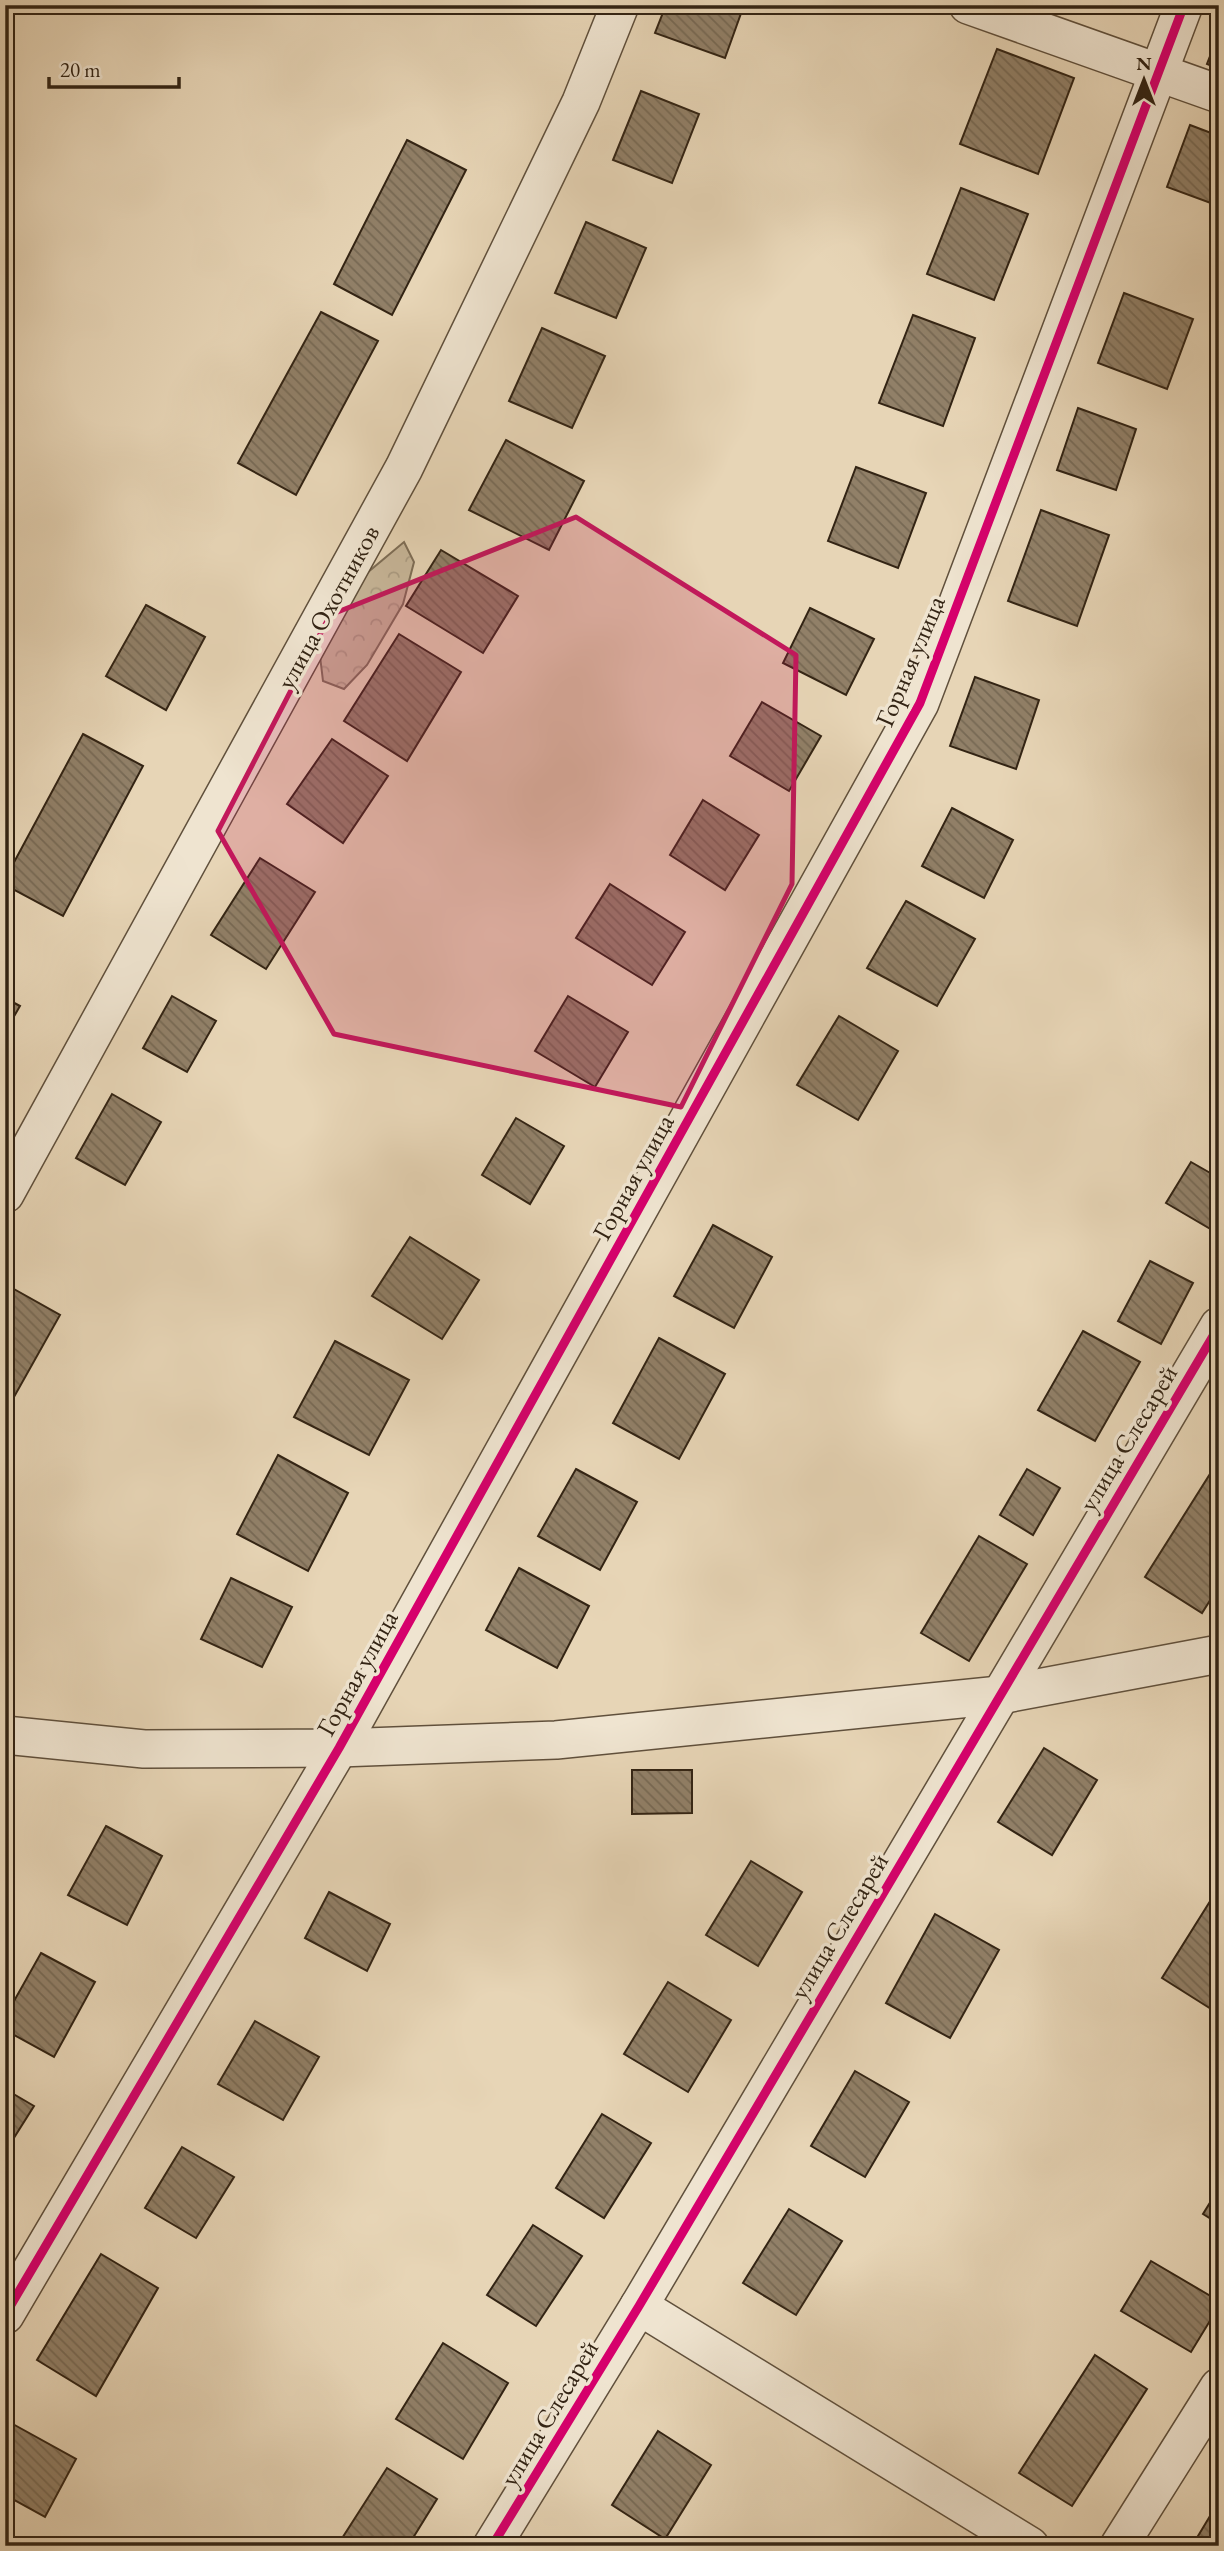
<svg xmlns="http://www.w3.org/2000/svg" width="1224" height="2551" font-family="'EB Garamond',serif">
<defs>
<pattern id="forest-crowns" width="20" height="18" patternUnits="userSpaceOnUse" patternTransform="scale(1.75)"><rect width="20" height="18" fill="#c8b79a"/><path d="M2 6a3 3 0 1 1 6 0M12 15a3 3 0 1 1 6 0" fill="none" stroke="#ac9d84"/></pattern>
<pattern id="building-back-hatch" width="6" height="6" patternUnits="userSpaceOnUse" patternTransform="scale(1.75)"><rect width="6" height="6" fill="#918068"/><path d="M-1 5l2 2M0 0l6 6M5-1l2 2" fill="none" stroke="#776954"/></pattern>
</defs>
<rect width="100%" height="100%" fill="#e7d5b6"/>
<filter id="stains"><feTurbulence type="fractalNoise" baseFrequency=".00286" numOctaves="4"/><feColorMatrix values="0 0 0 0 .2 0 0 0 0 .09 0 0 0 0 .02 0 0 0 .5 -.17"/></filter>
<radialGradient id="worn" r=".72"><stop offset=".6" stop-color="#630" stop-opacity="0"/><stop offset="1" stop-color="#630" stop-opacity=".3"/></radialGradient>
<path fill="url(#forest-crowns)" stroke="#7e6e57" stroke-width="2" d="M404 542 414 562 403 604 367 665 344 689 323 681 320 656 367 573Z"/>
<g fill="url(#building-back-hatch)" stroke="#332414" stroke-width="2">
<path d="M666 5H744L725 58 655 33Z"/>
<path d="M1219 33V69L1207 64Z"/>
<path d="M997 49 1074 78 1038 174 960 144Z"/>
<path d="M641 91 699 114 672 183 613 160Z"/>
<path d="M1190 125 1219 136V206L1167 187Z"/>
<path d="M407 140 466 170 392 315 334 284Z"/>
<path d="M961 188 1028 214 994 300 927 274Z"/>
<path d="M586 222 646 248 616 318 555 293Z"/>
<path d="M1124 293 1193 319 1167 389 1098 363Z"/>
<path d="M321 312 378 341 296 495 238 463Z"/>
<path d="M913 315 975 338 943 426 879 403Z"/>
<path d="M542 328 605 356 572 428 509 401Z"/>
<path d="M1078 408 1136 429 1116 490 1057 470Z"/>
<path d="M506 440 584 481 549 550 469 510Z"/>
<path d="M856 467 926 493 898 568 828 541Z"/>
<path d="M1041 510 1109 535 1077 626 1008 601Z"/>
<path d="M441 550 518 596 483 653 406 606Z"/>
<path d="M146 605 205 637 166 710 106 676Z"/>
<path d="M810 608 874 639 846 695 783 663Z"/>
<path d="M399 634 461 672 407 761 344 721Z"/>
<path d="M975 677 1039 700 1016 769 950 746Z"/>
<path d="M762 702 821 736 789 791 730 756Z"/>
<path d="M83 734 143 766 63 916 5 885V879Z"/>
<path d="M332 739 388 776 343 843 287 804Z"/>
<path d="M703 800 759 835 725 890 670 855Z"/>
<path d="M952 808 1013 840 984 898 922 866Z"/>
<path d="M260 858 315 892 266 969 211 935Z"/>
<path d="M610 884 685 932 652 985 576 938Z"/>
<path d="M906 901 975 939 937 1006 867 968Z"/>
<path d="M172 996 216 1021 187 1072 143 1048Z"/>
<path d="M568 996 628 1032 595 1087 535 1051Z"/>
<path d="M5 998 20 1006 5 1032Z"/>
<path d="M839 1016 898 1051 858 1120 797 1085Z"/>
<path d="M112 1094 161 1122 125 1185 76 1158Z"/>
<path d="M516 1118 564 1146 530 1204 482 1175Z"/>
<path d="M1191 1162 1219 1178V1234L1166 1203Z"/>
<path d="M713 1225 772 1257 734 1328 674 1296Z"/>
<path d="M410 1237 479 1280 442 1339 372 1296Z"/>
<path d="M1150 1261 1193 1283 1161 1344 1118 1321Z"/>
<path d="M5 1284 60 1315 5 1413Z"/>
<path d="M1083 1331 1140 1362 1095 1441 1038 1410Z"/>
<path d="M659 1338 725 1374 679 1459 613 1423Z"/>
<path d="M335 1341 409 1380 369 1455 294 1417Z"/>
<path d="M278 1455 348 1493 308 1571 237 1534Z"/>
<path d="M576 1469 637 1502 600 1570 538 1536Z"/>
<path d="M1027 1469 1060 1488 1033 1535 1000 1515Z"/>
<path d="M1210 1474 1219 1480V1586L1202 1613 1145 1577Z"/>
<path d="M979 1536 1027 1564 969 1661 921 1633Z"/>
<path d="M519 1568 589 1606 557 1668 486 1630Z"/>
<path d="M231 1578 292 1607 262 1667 201 1639Z"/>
<path d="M1044 1748 1097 1780 1052 1855 998 1822Z"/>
<path d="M632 1770H692V1813L632 1814Z"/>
<path d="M106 1826 162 1856 127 1925 68 1895Z"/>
<path d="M751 1861 802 1892 758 1966 706 1935Z"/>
<path d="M1219 1887V2014L1162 1978Z"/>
<path d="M329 1892 390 1924 367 1971 305 1938Z"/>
<path d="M935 1914 999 1950 950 2038 886 2003Z"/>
<path d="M41 1953 95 1982 54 2057 5 2030V2017Z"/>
<path d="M668 1982 731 2020 688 2092 624 2054Z"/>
<path d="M255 2021 319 2057 283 2120 218 2084Z"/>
<path d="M855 2071 909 2102 865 2177 811 2146Z"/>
<path d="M5 2089 34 2106 5 2152Z"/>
<path d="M602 2114 651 2143 604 2218 556 2188Z"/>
<path d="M182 2147 234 2177 196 2238 145 2208Z"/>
<path d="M1219 2188V2224L1203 2214Z"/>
<path d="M789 2209 842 2241 796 2315 743 2283Z"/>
<path d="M533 2225 582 2256 536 2326 487 2295Z"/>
<path d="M101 2254 158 2288 96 2396 37 2360Z"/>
<path d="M1151 2261 1219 2301V2306L1191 2352 1121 2311Z"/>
<path d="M443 2343 508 2383 463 2459 396 2419Z"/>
<path d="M1095 2355 1147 2389 1072 2506 1019 2473Z"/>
<path d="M11 2423 76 2459 45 2517 5 2495V2433Z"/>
<path d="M658 2431 711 2465 665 2539 612 2505Z"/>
<path d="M387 2468 437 2499 408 2546H343L339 2543Z"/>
<path d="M1219 2501V2546H1192Z"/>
</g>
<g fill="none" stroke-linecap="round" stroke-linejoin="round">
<g stroke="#60503c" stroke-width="40">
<g id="street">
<path d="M968 5 1219 94"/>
<path d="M5 1194 404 468 581 102 620 5"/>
<path d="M5 1735 144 1749 339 1748 556 1740 1000 1695 1219 1654"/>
<path d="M639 2306 1030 2546"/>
<path d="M5 2315 339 1748 920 703 1184 5"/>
<path d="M492 2546 639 2306 1219 1326"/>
<path d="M1119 2546 1219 2387"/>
</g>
</g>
<use href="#street" stroke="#efe4d0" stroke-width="37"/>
<g stroke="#efe4d0" stroke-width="13">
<g id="cycleway">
<path d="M5 2315 339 1748 920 703 1184 5"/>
<path d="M492 2546 639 2306 1219 1326"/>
</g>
</g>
<use href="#cycleway" stroke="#d6006c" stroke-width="9"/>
</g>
<path fill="#c2185b" fill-opacity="0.2" stroke="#c2185b" stroke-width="5" stroke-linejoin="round" d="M576 517 796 655 792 884 681 1107 334 1034 218 831 330 615Z"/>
<g text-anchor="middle" stroke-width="7" stroke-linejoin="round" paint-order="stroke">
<g font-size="26" fill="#332414" stroke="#efe4d0">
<text transform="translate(328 607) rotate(-61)" y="9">улица Охотников</text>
<text transform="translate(910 661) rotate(-67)" y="9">Горная улица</text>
<text transform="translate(633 1177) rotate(-61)" y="9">Горная улица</text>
<text transform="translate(1128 1438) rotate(-59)" y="9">улица Слесарей</text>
<text transform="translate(357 1673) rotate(-61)" y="9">Горная улица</text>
<text transform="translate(839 1926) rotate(-59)" y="9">улица Слесарей</text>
<text transform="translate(549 2413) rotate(-59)" y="9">улица Слесарей</text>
</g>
</g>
<rect width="1224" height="2551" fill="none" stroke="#e7d5b6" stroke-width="28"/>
<rect x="7" y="7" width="1210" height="2537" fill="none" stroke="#332414" stroke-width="3.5"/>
<rect x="14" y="14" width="1196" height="2523" fill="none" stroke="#332414" stroke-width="2"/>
<g transform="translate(1144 80)" stroke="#efe4d0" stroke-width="5" paint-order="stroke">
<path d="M0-5L12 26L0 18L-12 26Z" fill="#332414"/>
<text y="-10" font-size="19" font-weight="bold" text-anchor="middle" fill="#332414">N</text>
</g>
<path d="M49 77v10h130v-10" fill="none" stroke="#332414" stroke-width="3.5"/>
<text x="60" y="77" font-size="21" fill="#332414" stroke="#efe4d0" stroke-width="5" paint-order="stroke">20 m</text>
<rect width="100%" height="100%" filter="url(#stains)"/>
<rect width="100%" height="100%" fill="url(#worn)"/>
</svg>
